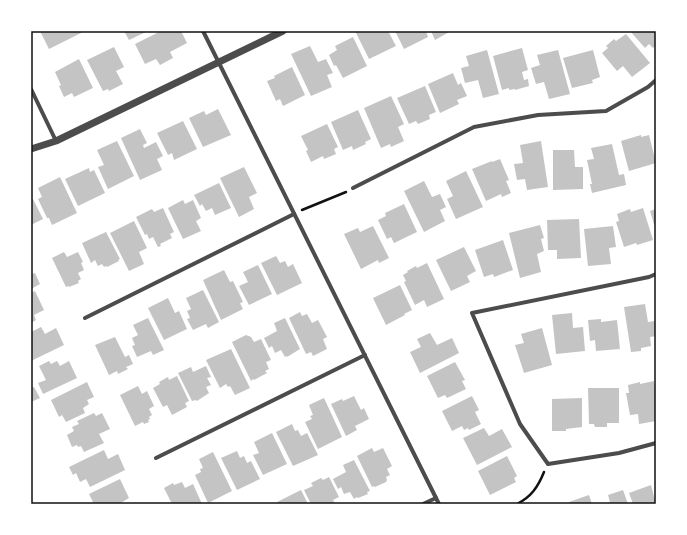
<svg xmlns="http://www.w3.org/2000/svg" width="687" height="535" font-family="'Open Sans',sans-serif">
<rect width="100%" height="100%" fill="#fff"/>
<g fill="#c4c4c4">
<path d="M40 31H85L49 49Z"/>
<path d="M124 31H148L129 40Z"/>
<path d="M161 31H181L187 43 170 52 173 58 160 65 156 59 145 64 135 44Z"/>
<path d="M355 31H388L396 46 369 59Z"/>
<path d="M395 31H426L428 37 404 49Z"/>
<path d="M431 31H451L435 40Z"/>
<path d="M630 31H656V45L653 48 649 44 645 48Z"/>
<path d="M626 34 650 63 632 77 623 66 617 71 602 53 608 48 606 46 614 39 616 41Z"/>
<path d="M353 37 367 66 343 78 336 65 334 66 329 55 337 50 335 46Z"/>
<path d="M310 46 318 62 326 59 333 73 327 75 332 87 311 96 291 54Z"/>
<path d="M114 47 124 67 116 71 123 84 109 91 108 89 103 91 87 60Z"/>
<path d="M522 48 528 70 522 72 524 80 528 79 529 86 515 90V89L509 90V88L502 90 493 56Z"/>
<path d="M487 50 499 94 483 98 478 80 465 83 461 68 469 66 466 56Z"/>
<path d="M558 50 570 94 549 99 544 82 536 84 531 68 540 65 537 55Z"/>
<path d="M593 50 600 77 592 80 593 83 572 88 563 58Z"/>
<path d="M79 59 93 88 74 97 72 93 64 97 59 86 61 85 55 72Z"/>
<path d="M292 67 305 95 283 106 280 99 276 101 267 81 275 78 274 76Z"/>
<path d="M453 73 458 85 461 83 467 96 457 100 459 104 440 113 428 84Z"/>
<path d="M425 86 436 112 429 115 430 119 418 124 416 121 409 124 397 98Z"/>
<path d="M391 96 404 124 398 127 404 141 391 147 390 144 381 148 364 108Z"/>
<path d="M218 109 231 135 203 147 189 118 204 111 206 115Z"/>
<path d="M358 110 371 139 365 142 366 144 353 150 352 146 343 150 331 122Z"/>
<path d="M183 121 197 149 174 160 172 153 168 155 157 133Z"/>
<path d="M327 124 338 147 334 149 336 154 324 159 323 156 311 162 306 151 308 150 301 136Z"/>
<path d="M140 129 147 143 143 145 144 148 156 142 163 156 157 159 162 170 140 180 121 138Z"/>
<path d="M641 135V137L649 135 656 163 629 171 621 141Z"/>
<path d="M117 141 134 176 108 189 98 167 104 165 97 150Z"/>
<path d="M541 141 548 187 527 190 525 179 517 180 514 164 523 163 520 145Z"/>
<path d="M612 144 619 175 624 174 626 185 592 193 590 184H592L587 160 594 159 591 148Z"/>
<path d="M553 150H574L575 167H583V189L553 190Z"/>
<path d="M500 159 509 180 506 181 511 193 502 197 501 194 486 201 472 169 492 161V162Z"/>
<path d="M244 167 257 193 249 197 254 209 239 217 220 178Z"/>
<path d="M89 168 90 172 94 170 105 193 78 206 65 179Z"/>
<path d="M466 171 483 207 456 219 447 199 453 196 446 181Z"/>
<path d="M60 177 77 213 52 225 49 218H47L38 199 42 197 38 188Z"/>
<path d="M424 181 432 197 440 194 446 207 440 210 445 221 424 232 404 191Z"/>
<path d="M219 183 231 208 215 215 212 208 206 211 202 204 200 206 194 195Z"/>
<path d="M33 199 43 219 31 225V200Z"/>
<path d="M183 200 185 204 193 200 201 218 196 221 201 231 183 239 168 208Z"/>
<path d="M404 204 417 232 394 243 391 237 387 239 378 220 386 216 385 213Z"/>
<path d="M163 208 174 232 170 234 172 238 160 244 161 246 158 247 153 237 149 239 147 234 145 235 136 217 152 209 154 212Z"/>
<path d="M643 208 653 240 637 245 636 243 624 247 616 222 619 221 617 214 630 209 631 212Z"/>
<path d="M656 209V231L650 211Z"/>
<path d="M579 219 581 258 557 259V250H548L547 220Z"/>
<path d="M134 221 147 248 139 252 144 264 129 271 110 233Z"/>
<path d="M540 225 544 238 541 239 544 251 537 254 541 272 520 278 509 233Z"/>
<path d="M373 226 389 258 379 263 378 260 361 269 344 234 358 228 360 232Z"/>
<path d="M613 226 616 247 609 248 611 264 588 266 584 229Z"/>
<path d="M106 232 120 259 118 260 119 261 107 267 106 266 104 267 102 264 98 266 95 260 91 263 82 243Z"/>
<path d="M503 240 513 270 494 277 493 274 484 277 475 250Z"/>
<path d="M464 247 476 271 467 276 470 282 451 291 436 260Z"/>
<path d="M64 252 67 257 78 252 83 262 81 263 84 270 78 273 81 279 78 281 79 283 69 287V286L66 287 52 258Z"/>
<path d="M276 256 280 263 285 261 288 267 293 264 302 283 277 295 261 263Z"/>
<path d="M427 263 444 299 427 307 424 300 415 305 404 282 406 281 403 275 408 272 407 271 416 266 417 268Z"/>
<path d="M258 265 272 294 249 305 239 286 248 282 243 272Z"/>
<path d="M224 270 230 282 233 281 243 302 240 303 243 309 221 320 203 280Z"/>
<path d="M35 273 40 284 31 289V274Z"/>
<path d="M400 285 412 310 404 314 405 315 386 325 373 298Z"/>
<path d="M203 290 219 322 208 328 206 324 193 330 187 319 190 318 187 311 191 309 186 298Z"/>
<path d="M35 291 44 310 34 315 36 320 31 323V293Z"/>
<path d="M168 298 175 313 179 311 187 329 164 340 148 308Z"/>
<path d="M645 304 648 322 655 321 656 336 650 337 651 346 641 348V351L631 352 624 307Z"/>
<path d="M300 312 302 316 307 314 312 323 318 320 327 337 323 339 327 349 313 356 311 352 306 354 289 318Z"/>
<path d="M572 313 573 328 583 327 585 351 556 354 552 315Z"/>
<path d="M148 318 164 350 153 355 151 351 137 357 132 346 135 345 132 338 138 335 133 325Z"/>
<path d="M285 318 300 349 287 357V356L285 357 281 350 275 353 272 346 269 348 264 338 277 331 274 323Z"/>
<path d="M601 319V322L617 320 620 349 596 351 595 340 590 341 588 320Z"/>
<path d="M41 327 45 334 56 328 64 345 31 361V332Z"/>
<path d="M542 328 552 365 524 373 515 345 524 343 521 334Z"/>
<path d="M430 333 437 345 452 338 459 353 420 373 410 352 421 347 417 339Z"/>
<path d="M246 335 251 337 254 342 261 339 271 360 266 362 269 369 265 371 267 373 254 380 253 379 251 381 232 342Z"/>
<path d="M115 337 125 357 129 355 133 364 126 367 128 369 118 374 117 371 109 375 95 345Z"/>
<path d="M231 349 250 388 235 395 230 386 228 387 226 384 220 388 206 360Z"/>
<path d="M49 361 51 364 57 361 60 366 69 361 77 378 43 394 38 383 46 380 39 366Z"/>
<path d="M455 362 465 380 462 381 466 389 447 398 445 395 438 398 427 376Z"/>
<path d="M206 366 211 377 207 378 211 385 206 387 209 393 197 401 196 400 192 401 178 373 191 367 193 372Z"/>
<path d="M177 376 189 401 185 403 187 407 172 415 167 405 163 407 153 388 160 384 159 382 168 377 169 380Z"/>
<path d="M654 381 656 394V421L639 424 638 414 630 415 626 393H629L628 385 640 382V384Z"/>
<path d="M87 382 94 397 87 400 89 404 83 408 85 413 66 422 62 415 59 417 51 400Z"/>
<path d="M138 386 142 394 147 391 154 406 149 409 152 415 149 417 150 419 148 420 149 422 144 424 143 422 135 426 120 395Z"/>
<path d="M34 387 40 398 31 402V388Z"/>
<path d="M588 388H619V423H607V427H595L594 424H589Z"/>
<path d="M354 396 361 410 364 408 369 419 355 426 357 430 346 436 331 404 342 399 343 401Z"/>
<path d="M472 396 479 410 475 412 481 424 469 430 468 428 464 430 462 426 452 431 442 411Z"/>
<path d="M324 398 342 437 318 449 305 422 312 419 310 416 313 415 309 405Z"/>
<path d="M582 398V427L566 429V431H552V399Z"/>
<path d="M94 413 96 416 102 413 110 429 99 434 104 443 84 452 81 446 78 447 77 445 72 447 67 435 74 431 72 427 79 424 77 421Z"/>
<path d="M292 424 295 431 298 430 301 436 307 433 318 455 293 466 276 432Z"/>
<path d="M484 428 489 436 502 429 512 447 477 465 463 438Z"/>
<path d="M272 433 287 464 263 475 253 455 259 453 254 442Z"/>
<path d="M372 448 374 452 383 448 392 466 387 469 390 475 386 477 387 480 386 482 375 487 374 486 372 487 357 456Z"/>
<path d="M104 450 108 459 118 454 125 470 90 487 86 479 80 482 76 473 73 475 69 467Z"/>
<path d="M237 451 240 458 244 456 247 463 251 461 260 479 237 490 221 458Z"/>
<path d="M213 452 232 491 208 503 195 475 201 472 200 469 203 468 199 459Z"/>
<path d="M507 456 517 476 514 478 516 482 490 495 478 471Z"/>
<path d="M354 460 370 491 367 492 368 494 358 498 357 497 354 499 350 492 344 494 341 487 338 489 333 479 346 472 343 465Z"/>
<path d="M329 477 339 497 333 500 335 504H311L304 490 313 486 311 483 321 478 323 480Z"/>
<path d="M120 479 129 498 119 504H89L93 502 89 494Z"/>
<path d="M182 482 185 488 193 484 202 504H172L164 488 173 483 174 485Z"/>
<path d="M651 485 656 504H633L629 493Z"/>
<path d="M301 490 308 504H278L277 502Z"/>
<path d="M623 490 628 504H604L610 502 608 495Z"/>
<path d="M589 495 592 504H570L569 502Z"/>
</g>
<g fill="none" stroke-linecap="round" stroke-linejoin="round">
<g stroke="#111" stroke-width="2.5">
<path d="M302 210 346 192"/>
<path d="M517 504C531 497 538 487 544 472"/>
</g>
<g stroke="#4c4c4c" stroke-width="4">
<path d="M203 31 439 504"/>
<path d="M31 89 56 141"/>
<path d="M353 188 474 127 538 115 606 111 648 87 656 80"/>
<path d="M656 274 649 277 472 313 520 424 548 464 619 453 656 443"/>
<path d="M85 318 294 214"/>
<path d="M156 458 365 355"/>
<path d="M423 504 436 498"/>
</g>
<path stroke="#4c4c4c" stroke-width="7" d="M31 149 56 141 283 31"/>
</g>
<rect width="687" height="535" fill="none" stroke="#ffffff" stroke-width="64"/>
<rect x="32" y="32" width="623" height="471" fill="none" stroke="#111" stroke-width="1.5"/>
</svg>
